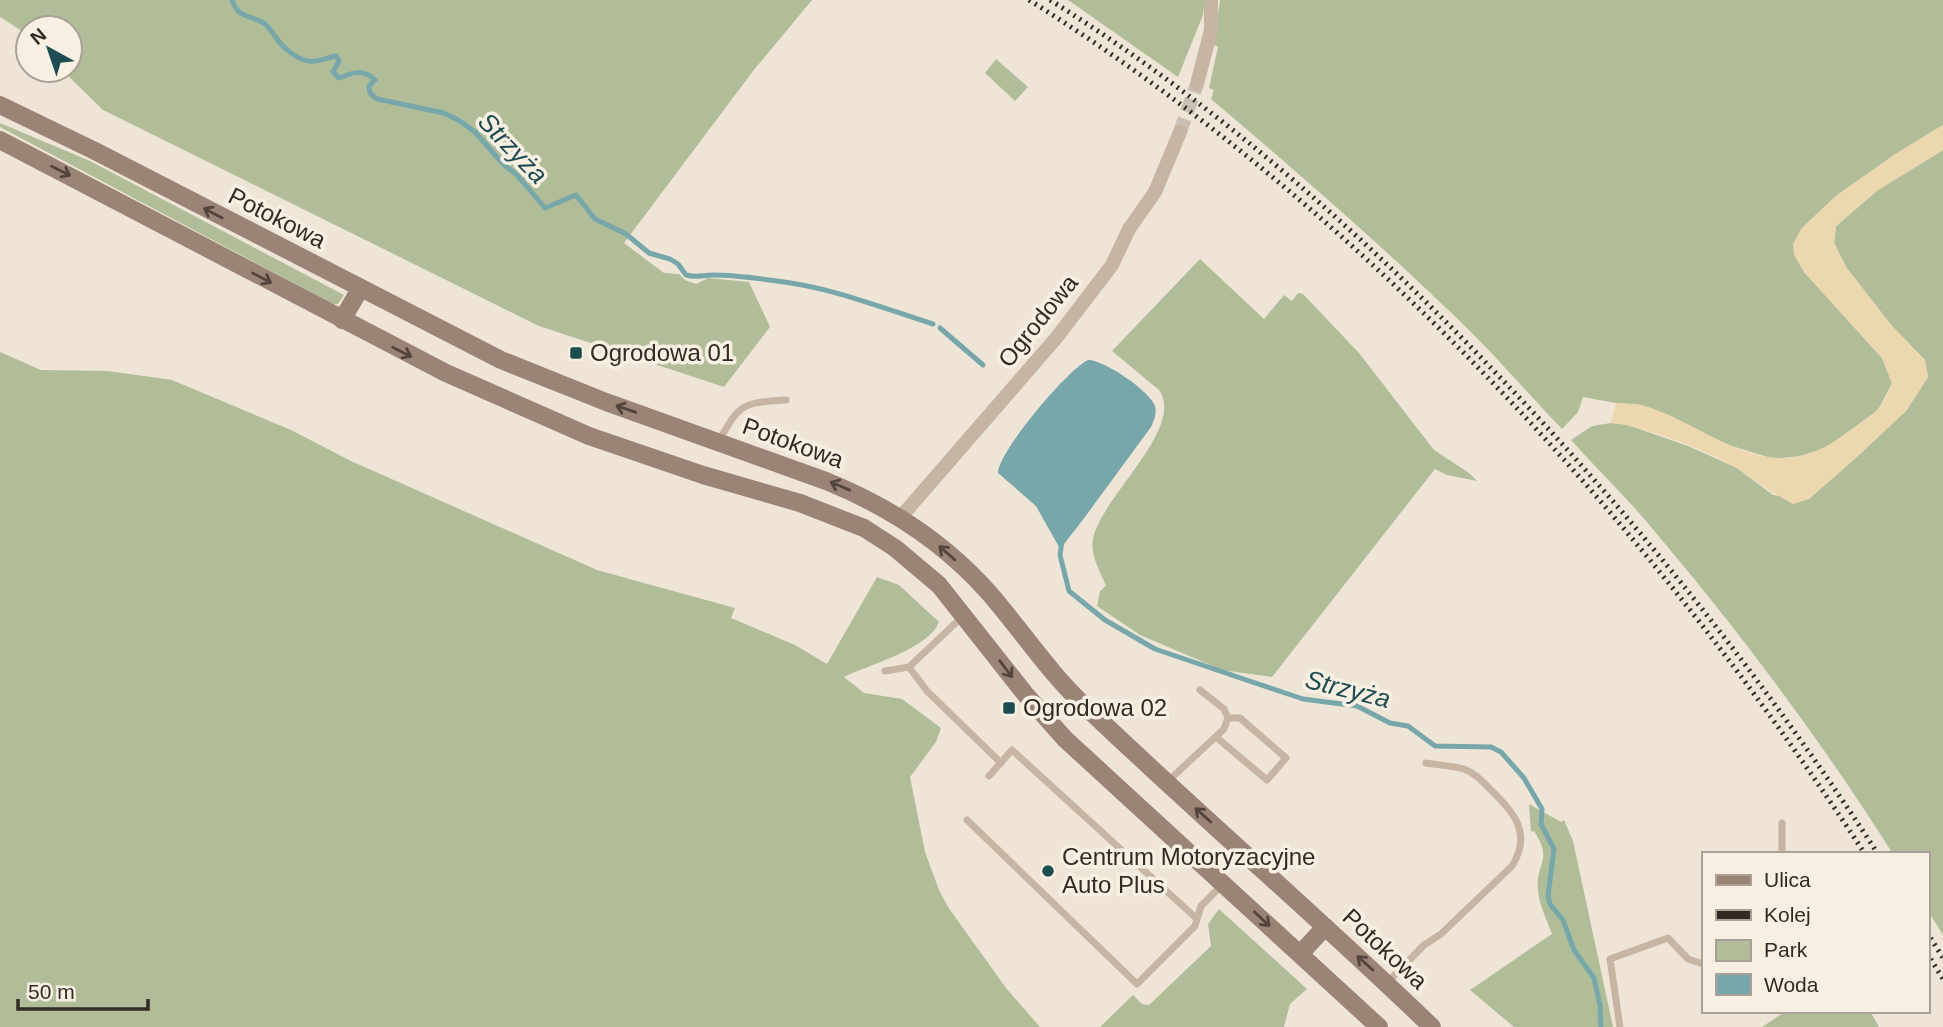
<svg xmlns="http://www.w3.org/2000/svg" width="1943" height="1027" font-family="Arial,sans-serif">
<rect width="100%" height="100%" fill="#efe5d7"/>
<g fill="#b0bd98">
<path d="M0 0H812L753 71 624 243 664 273 679 274 685 280 696 284 708 278 749 282 770 327 724 387 539 326 103 110 62 70H70V28H28V35L0 17Z"/>
<path d="M1068 0H1205L1203 15 1178 77Z"/>
<path d="M1220 0H1943V125L1894 155 1836 196 1801 229 1804 272 1882 358 1892 383 1878 410 1826 448 1800 456 1774 459 1719 442 1673 417 1640 405 1616 403 1583 397 1578 412 1562 429C1531 397 1502 363 1470 331 1387 250 1300 174 1211 99L1214 90 1209 88 1218 47 1214 45Z"/>
<path d="M996 59 1028 87 1015 101 985 73Z"/>
<path d="M0 123 90 161 344 295 338 304H333L0 127Z"/>
<path d="M1943 150V935L1927 909V854H1893C1819 737 1736 627 1646 521 1622 493 1595 467 1571 440L1592 426 1611 423 1625 424 1688 446 1737 468 1773 495 1809 499 1906 411 1928 377 1925 360 1891 325 1846 267 1834 243 1836 226 1878 190Z"/>
<path d="M1200 259 1264 319 1284 295 1292 301 1298 293 1303 294 1359 353 1434 450 1469 473 1477 481 1447 475 1435 469 1272 677 1222 670 1140 635 1097 606 1100 591 1106 586C1100 571 1090 555 1093 539 1101 497 1186 428 1159 390L1112 351Z"/>
<path d="M0 352 41 370 108 371 172 380 291 430 351 461 597 570 735 608 731 618 795 645 827 664 877 577 899 585 939 622C929 649 868 665 844 677L864 693 902 699 941 728 936 742 910 777 925 852 939 890 948 907 1006 988 1040 1027H0Z"/>
<path d="M1529 804 1561 822 1564 820 1573 841 1613 1027H1514L1470 990 1552 934C1547 920 1539 905 1538 890 1535 862 1554 862 1534 831L1531 832Z"/>
<path d="M1219 909 1307 989 1290 1004 1284 1027H1100L1133 995 1142 1004 1149 1005 1211 946 1208 924Z"/>
<path d="M1786 1011H1870L1879 1027H1762Z"/>
</g>
<path fill="#ebd8ae" d="M1943 125V150L1878 190 1836 226 1834 243 1846 267 1891 325 1925 360 1928 377 1906 411 1856 458 1809 499 1793 504C1773 494 1757 481 1738 469 1709 451 1645 426 1611 423L1616 403C1624 404 1634 403 1642 405 1713 426 1766 492 1842 436 1853 428 1866 421 1876 411 1883 404 1888 392 1892 383L1882 358 1804 272 1794 255 1793 244 1801 229 1836 196 1894 155Z"/>
<path fill="#77a7ab" d="M1088 360C1104 360 1150 391 1155 406 1157 414 1154 420 1151 427L1082 521 1064 544 1059 547 1036 506 998 473C998 452 1068 369 1088 360Z"/>
<g fill="none" stroke-linecap="round" stroke-linejoin="round">
<g stroke="#77a7ab" stroke-width="5">
<path d="M232 0C239 19 247 14 262 22 268 25 273 33 277 39 284 49 301 63 314 61 321 61 329 57 336 56L339 61 333 72 339 78C353 72 363 69 375 80L369 86 370 93 377 99 444 113 460 121 475 132 504 165 517 175 545 208 576 195 595 219 626 234 649 253 670 259 678 264 686 275C696 278 703 275 713 275 734 275 756 278 777 281 830 287 882 308 933 324"/>
<path d="M940 328 983 365"/>
<path d="M1062 541 1060 555 1069 591 1105 620 1155 649 1303 699 1357 706 1390 723 1408 726 1435 746 1491 747 1501 752 1524 778 1542 809 1541 824 1554 849 1548 896 1550 904 1563 920 1574 950 1594 978 1600 1005 1601 1027"/>
</g>
<path stroke="#c9c0b3" stroke-width="14" stroke-dasharray="14 7" stroke-linecap="butt" d="M1180 132 1197 84"/>
<g stroke="#c7b5a4" stroke-width="7">
<path d="M719 441C740 403 742 403 786 400"/>
<path d="M909 667 962 617"/>
<path d="M885 671 909 667 927 691 1001 763"/>
<path d="M1216 737 1267 780 1286 758 1240 718H1228"/>
<path d="M989 776 1012 750 1196 918"/>
<path d="M1167 782 1224 729 1228 718 1224 709 1200 690"/>
<path d="M967 820 1137 984 1195 926 1201 906 1223 884"/>
<path d="M1782 854V823"/>
<path d="M1387 983 1424 945 1441 934 1512 866C1532 834 1515 813 1491 790 1483 782 1475 773 1464 769 1452 766 1438 765 1426 763"/>
<path d="M1620 1027 1610 959 1668 938 1688 959 1703 964"/>
</g>
<g stroke="#c7b5a4" stroke-width="14">
<path d="M1197 84 1211 30V0"/>
<path d="M900 518 1057 337 1112 265 1129 229 1155 192 1180 132"/>
</g>
<g stroke="#9a8476" stroke-width="18">
<path d="M0 105 95 151 501 360 606 402 826 481C888 506 946 544 990 594 1022 631 1050 674 1086 707 1200 816 1319 918 1432 1027"/>
<path d="M0 140 446 373 589 436 703 475 800 503 864 528 895 548 939 585 1026 695 1065 739 1379 1027"/>
<path d="M342 320 360 289"/>
<path d="M1300 954 1325 927"/>
</g>
<g stroke="#322a25" stroke-width="5" stroke-dasharray="2 5" stroke-linecap="butt">
<path d="M1029 0C1364 210 1650 524 1865 854"/>
<path d="M1050 0C1213 102 1359 230 1492 369 1636 518 1765 680 1878 854"/>
<path d="M1927 932 1943 958"/>
<path d="M1927 953 1943 979"/>
</g>
</g>
<defs><path id="oneway-shaft" d="M-6 0H5M1.5-3L5.5 0L1.5 3" fill="none" stroke-width="1.6" stroke-linecap="round" stroke-linejoin="round" transform="scale(1.75)"/></defs>
<g stroke="#51453d">
<use href="#oneway-shaft" transform="translate(61 171) rotate(27)"/>
<use href="#oneway-shaft" transform="translate(213 213) rotate(-152)"/>
<use href="#oneway-shaft" transform="translate(262 278) rotate(28)"/>
<use href="#oneway-shaft" transform="translate(402 352) rotate(27)"/>
<use href="#oneway-shaft" transform="translate(626 409) rotate(-161)"/>
<use href="#oneway-shaft" transform="translate(840 486) rotate(-157)"/>
<use href="#oneway-shaft" transform="translate(947 553) rotate(-139)"/>
<use href="#oneway-shaft" transform="translate(1006 669) rotate(53)"/>
<use href="#oneway-shaft" transform="translate(1203 815) rotate(-138)"/>
<use href="#oneway-shaft" transform="translate(1262 919) rotate(43)"/>
<use href="#oneway-shaft" transform="translate(1365 963) rotate(-138)"/>
</g>
<g fill="#1d4c52" stroke="#f8efe3" stroke-width="2.5">
<rect x="569" y="346" width="14" height="14" rx="3.5"/>
<rect x="1002" y="701" width="14" height="14" rx="3.5"/>
<circle cx="1048" cy="871" r="7"/>
</g>
<g text-anchor="middle" stroke-width="7" stroke-linejoin="round" paint-order="stroke">
<g font-size="24" fill="#322a25" stroke="#f8efe3">
<text transform="translate(277 218) rotate(27)" y="8">Potokowa</text>
<text transform="translate(1038 321) rotate(-51)" y="8">Ogrodowa</text>
<text transform="translate(793 443) rotate(20)" y="8">Potokowa</text>
<text transform="translate(1385 949) rotate(43)" y="8">Potokowa</text>
</g>
<g font-size="24" fill="#322a25" stroke="#f8efe3" text-anchor="start">
<text x="590" y="361">Ogrodowa 01</text>
<text x="1023" y="716">Ogrodowa 02</text>
<text x="1062" y="865">Centrum Motoryzacyjne<tspan x="1062" dy="28">Auto Plus</tspan></text>
</g>
<g font-size="26" font-style="italic" fill="#1d4c52" stroke="#f8efe3">
<text transform="translate(513 148) rotate(46)" y="9">Strzyża</text>
<text transform="translate(1348 689) rotate(14)" y="9">Strzyża</text>
</g>
</g>
<rect x="1702" y="852" width="228" height="161" fill="#f8efe3" stroke="#a9a097" stroke-width="2"/>
<rect x="1716" y="875" width="35" height="10" fill="#9a8476" stroke="#a9a097" stroke-width="2"/>
<text x="1764" y="887" font-size="21" fill="#322a25">Ulica</text>
<rect x="1716" y="910" width="35" height="10" fill="#322a25" stroke="#a9a097" stroke-width="2"/>
<text x="1764" y="922" font-size="21" fill="#322a25">Kolej</text>
<rect x="1716" y="940" width="35" height="21" fill="#b0bd98" stroke="#a9a097" stroke-width="2"/>
<text x="1764" y="957" font-size="21" fill="#322a25">Park</text>
<rect x="1716" y="974" width="35" height="21" fill="#77a7ab" stroke="#a9a097" stroke-width="2"/>
<text x="1764" y="992" font-size="21" fill="#322a25">Woda</text>
<g transform="translate(49 49) rotate(320)"><circle r="33" fill="#f8efe3" stroke="#a9a097" stroke-width="2"/>
<path d="M0-5L12 26L0 18L-12 26Z" fill="#1d4c52"/>
<text y="-10" font-size="19" font-weight="bold" text-anchor="middle" fill="#322a25">N</text>
</g>
<path d="M18 999v10h130v-10" fill="none" stroke="#322a25" stroke-width="3.5"/>
<text x="28" y="999" font-size="21" fill="#322a25" stroke="#f8efe3" stroke-width="5" paint-order="stroke">50 m</text>
</svg>
